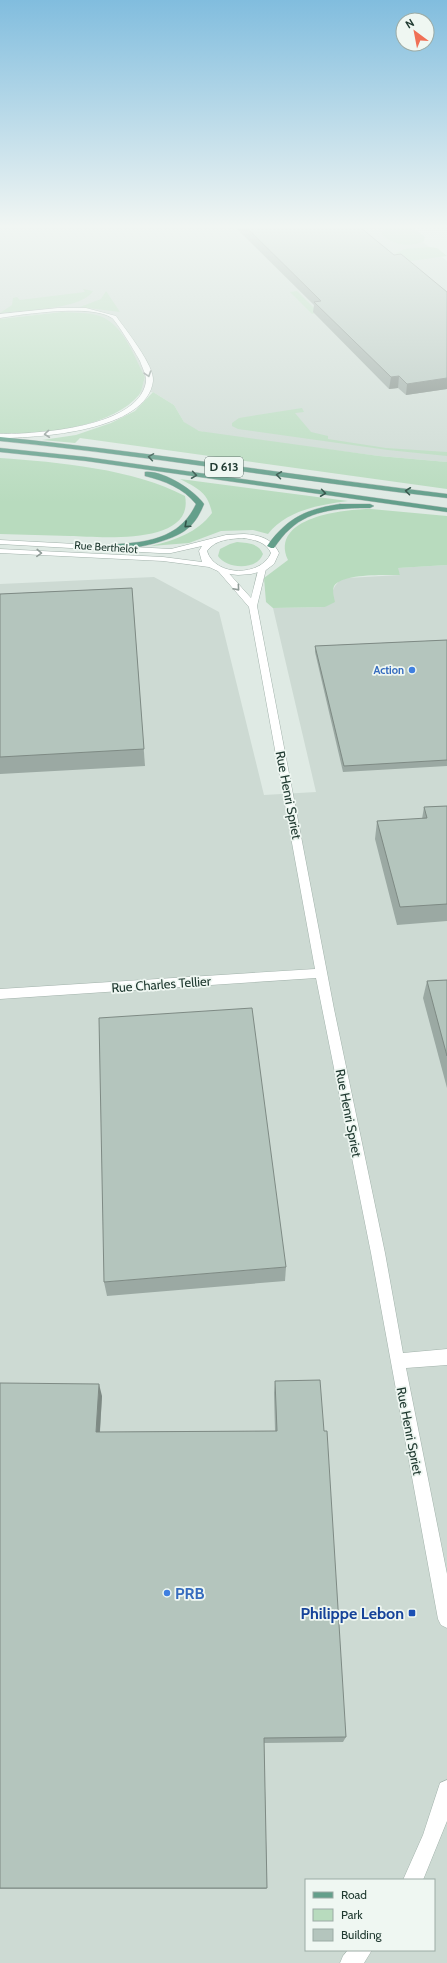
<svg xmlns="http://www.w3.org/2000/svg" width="447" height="1963" font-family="Cabin,sans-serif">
<rect width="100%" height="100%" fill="#dfeae4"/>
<g fill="#cddad3" fill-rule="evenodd">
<path d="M0 228H405L447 261V462L379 456 218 435 199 431 189 427 184 422 174 405 153 392 140 394 145 377 99 316 62 312 0 319Z"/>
<path d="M447 565V1963H0V584L154 577 219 612 264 795 316 792 273 608 325 607 335 586 339 581 347 578 400 575 397 568ZM306 1880H434V1950H306Z"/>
</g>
<g fill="#b8dbbe">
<path d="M388 228H413L425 237 424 241C410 248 394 245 382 235V231Z"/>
<path d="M429 247 437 248 447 256 403 262 396 256V253L405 249Z"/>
<path d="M83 289 93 291C82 310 21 310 0 313L12 305 13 298 17 297 20 300 85 292Z"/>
<path d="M106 291 120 312 80 307 101 299Z"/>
<path d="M297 291 318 312 312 314 290 292Z"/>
<path d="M62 312C74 313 88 312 100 316 124 325 134 357 145 377 143 383 142 391 139 395 111 428 40 435 0 433V319Z"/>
<path d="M153 392 174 405 184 422 199 431 379 456 447 462V489L80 438 75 443 42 440 76 435 111 423 135 411Z"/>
<path d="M302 408 304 412 295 413 311 432 328 436V439L386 448 447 452V456L388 450 238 429 232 426V423L239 418Z"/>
<path d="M0 458C58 462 134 469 185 496 195 546 100 537 70 536 47 535 23 535 0 534Z"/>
<path d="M180 479 348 501C319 505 287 510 268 534L253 530 221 531 189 543 151 546C175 540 197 533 212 513 208 492 197 488 180 479Z"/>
<path d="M371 509 447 516V565L398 568 400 575C386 575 342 573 334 586 332 591 334 597 335 602L325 607 273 608 266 602 264 578 288 560C269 517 345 509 371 509Z"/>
<path d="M237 542C247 543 259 543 263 554 257 571 226 569 218 556L220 549 230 544Z"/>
</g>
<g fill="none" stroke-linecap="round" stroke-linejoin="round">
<g stroke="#a2b2ab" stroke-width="1">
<g id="minor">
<path d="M58 308H86L116 316C125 329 155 366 153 381 147 431 38 438 0 438V434C36 434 138 428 146 382 147 376 142 367 140 361 137 355 117 322 112 318 91 304 24 314 0 318V314Z"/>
<path d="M259 567H265L266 569 257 606 334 1009 385 1253 403 1353 447 1349V1365L406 1368 447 1574V1628L441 1625 438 1619 371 1253 316 978 0 999V989L315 969 249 607 218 571 219 569H225L251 598Z"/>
<path d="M447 1780V1821L423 1880H403L423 1835 440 1783Z"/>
<path d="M348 1950H372L364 1963H340L343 1956Z"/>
</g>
</g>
<g stroke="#a2b2ab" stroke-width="1">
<path id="tertiary" d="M244 534C259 535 272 538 279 553L274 564 266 570 251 574 238 575 222 573 209 567 163 561 0 553V549L163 557 202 562 199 551 202 546 171 553H159L0 544V540L171 549 226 535ZM244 538C255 540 266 542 271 553 261 577 215 577 207 551 216 539 230 539 244 538Z"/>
</g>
<g stroke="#bcc4c1" stroke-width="1">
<g id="primary">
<path d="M0 437C150 452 298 476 447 494V498C298 481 150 456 0 441Z"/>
<path d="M0 448 86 457 447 508V512L86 461 0 452Z"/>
<path d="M145 472C163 470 194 490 204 504 200 514 195 523 187 529 171 543 116 554 95 549V545H98C136 543 178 544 196 504 183 488 165 481 145 476Z"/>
<path d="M340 504H370L374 506 370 508C343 508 311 509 290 529 284 534 279 541 274 548H271L267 546C287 518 306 509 340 504Z"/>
</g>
</g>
<use href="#minor" fill="#fff" fill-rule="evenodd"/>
<use href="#tertiary" fill="#fff" fill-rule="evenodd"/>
<use href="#primary" fill="#649f8b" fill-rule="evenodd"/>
</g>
<g fill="#9ba9a3">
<path d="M236 228H361L394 255 447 292V389L406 395 398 388 389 389 313 312 314 305Z"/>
<path d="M132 588 145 766 0 774V594Z"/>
<path d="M447 640V766L343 772 315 652V646Z"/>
<path d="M447 806V921L397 925 375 839 377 821 422 819 424 807Z"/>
<path d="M447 980V1088L423 998 427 981Z"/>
<path d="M286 1267 285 1281 107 1296 104 1282Z"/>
<path d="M275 1381 346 1737 343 1742 264 1743 267 1888 266 1889H0V1383L102 1396 100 1432 275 1431 274 1393Z"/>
</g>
<g fill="#7e8a84">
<path d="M399 376 398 388 389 389 391 377Z"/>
<path d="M447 378V389L406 395 407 384Z"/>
<path d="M99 1384 102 1396 99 1444 96 1432Z"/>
</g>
<g fill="#b4c5bd" stroke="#7e8a84">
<path d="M247 228H361L394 255 401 254 447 292V378L407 384 399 376 391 377 314 302 321 301Z"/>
<path d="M132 588 144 749 0 757V594Z"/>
<path d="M447 640V760L344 766 315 646Z"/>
<path d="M447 806V904L400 907 377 821 427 818 424 807Z"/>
<path d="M447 980V1056L427 981Z"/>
<path d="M252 1008 286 1267 104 1282 99 1018Z"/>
<path d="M320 1380 324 1431H327L346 1737 264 1738 267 1888H0V1383L99 1384 96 1432 277 1431 275 1381Z"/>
</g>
<defs><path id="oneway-chevron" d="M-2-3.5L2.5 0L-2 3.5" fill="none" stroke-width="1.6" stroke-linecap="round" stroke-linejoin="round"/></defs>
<g stroke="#909c98">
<use href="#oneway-chevron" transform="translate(148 374) rotate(72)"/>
<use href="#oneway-chevron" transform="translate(47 434) rotate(174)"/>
<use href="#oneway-chevron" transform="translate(39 553) rotate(3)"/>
<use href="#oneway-chevron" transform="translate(237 588) rotate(49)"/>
</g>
<g stroke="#315348">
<use href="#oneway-chevron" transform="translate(151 457) rotate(-171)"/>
<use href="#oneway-chevron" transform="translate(194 475) rotate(8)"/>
<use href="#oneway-chevron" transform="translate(279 475) rotate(-172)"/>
<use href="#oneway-chevron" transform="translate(408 491) rotate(-173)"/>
<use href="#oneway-chevron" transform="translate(323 493) rotate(8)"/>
<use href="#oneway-chevron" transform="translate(187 525) rotate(138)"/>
</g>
<linearGradient id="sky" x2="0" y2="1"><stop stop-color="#81bdde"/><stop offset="0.45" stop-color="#f1f6f3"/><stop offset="1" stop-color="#f1f6f3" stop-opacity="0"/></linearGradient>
<rect width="447" height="503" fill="url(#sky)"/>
<g fill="#3f7fe0" stroke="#eff7f2" stroke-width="1.5">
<circle cx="412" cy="670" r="4"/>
<circle cx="167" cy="1593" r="4"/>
</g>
<rect fill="#1a4fb4" stroke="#eff7f2" stroke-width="1.5" x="408" y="1609" width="8" height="8" rx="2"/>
<g text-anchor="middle" stroke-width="3.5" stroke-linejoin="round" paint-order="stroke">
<g font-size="11" fill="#203a31" stroke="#eff7f2">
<text transform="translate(106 547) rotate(4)" y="4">Rue Berthelot</text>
</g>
<g font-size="11" font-weight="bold" fill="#366cbe" stroke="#eff7f2" text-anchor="end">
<text x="404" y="674">Action</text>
</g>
<rect fill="#eff7f2" stroke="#5e736b" stroke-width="1" x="205" y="457" width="38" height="20" rx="3"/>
<g font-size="12" font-weight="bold" fill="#203a31">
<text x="224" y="471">D 613</text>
</g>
<g font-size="13" fill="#203a31" stroke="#eff7f2">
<text transform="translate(289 795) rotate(79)" y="5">Rue Henri Spriet</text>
<text transform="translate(161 984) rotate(-4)" y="5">Rue Charles Tellier</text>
<text transform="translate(349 1113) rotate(79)" y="5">Rue Henri Spriet</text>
<text transform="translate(410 1431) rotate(79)" y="5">Rue Henri Spriet</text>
</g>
<g font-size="16" font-weight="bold" fill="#366cbe" stroke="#eff7f2" text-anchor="start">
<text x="175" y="1599">PRB</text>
</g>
<g font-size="16" font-weight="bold" fill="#164399" stroke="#eff7f2" text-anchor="end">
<text x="404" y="1619">Philippe Lebon</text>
</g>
</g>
<rect x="305" y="1879" width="130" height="72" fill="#eff7f2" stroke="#9caba5"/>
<rect x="313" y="1892" width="20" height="6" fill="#649f8b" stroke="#9caba5"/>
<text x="341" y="1899" font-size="12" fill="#203a31">Road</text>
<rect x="313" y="1909" width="20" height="12" fill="#b8dbbe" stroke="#9caba5"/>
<text x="341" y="1919" font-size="12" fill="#203a31">Park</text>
<rect x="313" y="1929" width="20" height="12" fill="#b4c5bd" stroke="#9caba5"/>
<text x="341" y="1939" font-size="12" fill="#203a31">Building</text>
<g transform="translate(415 32) rotate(328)"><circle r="19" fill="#eff7f2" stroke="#9caba5"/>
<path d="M0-3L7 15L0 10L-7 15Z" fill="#f07056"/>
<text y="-6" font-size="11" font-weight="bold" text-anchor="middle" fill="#203a31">N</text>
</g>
</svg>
